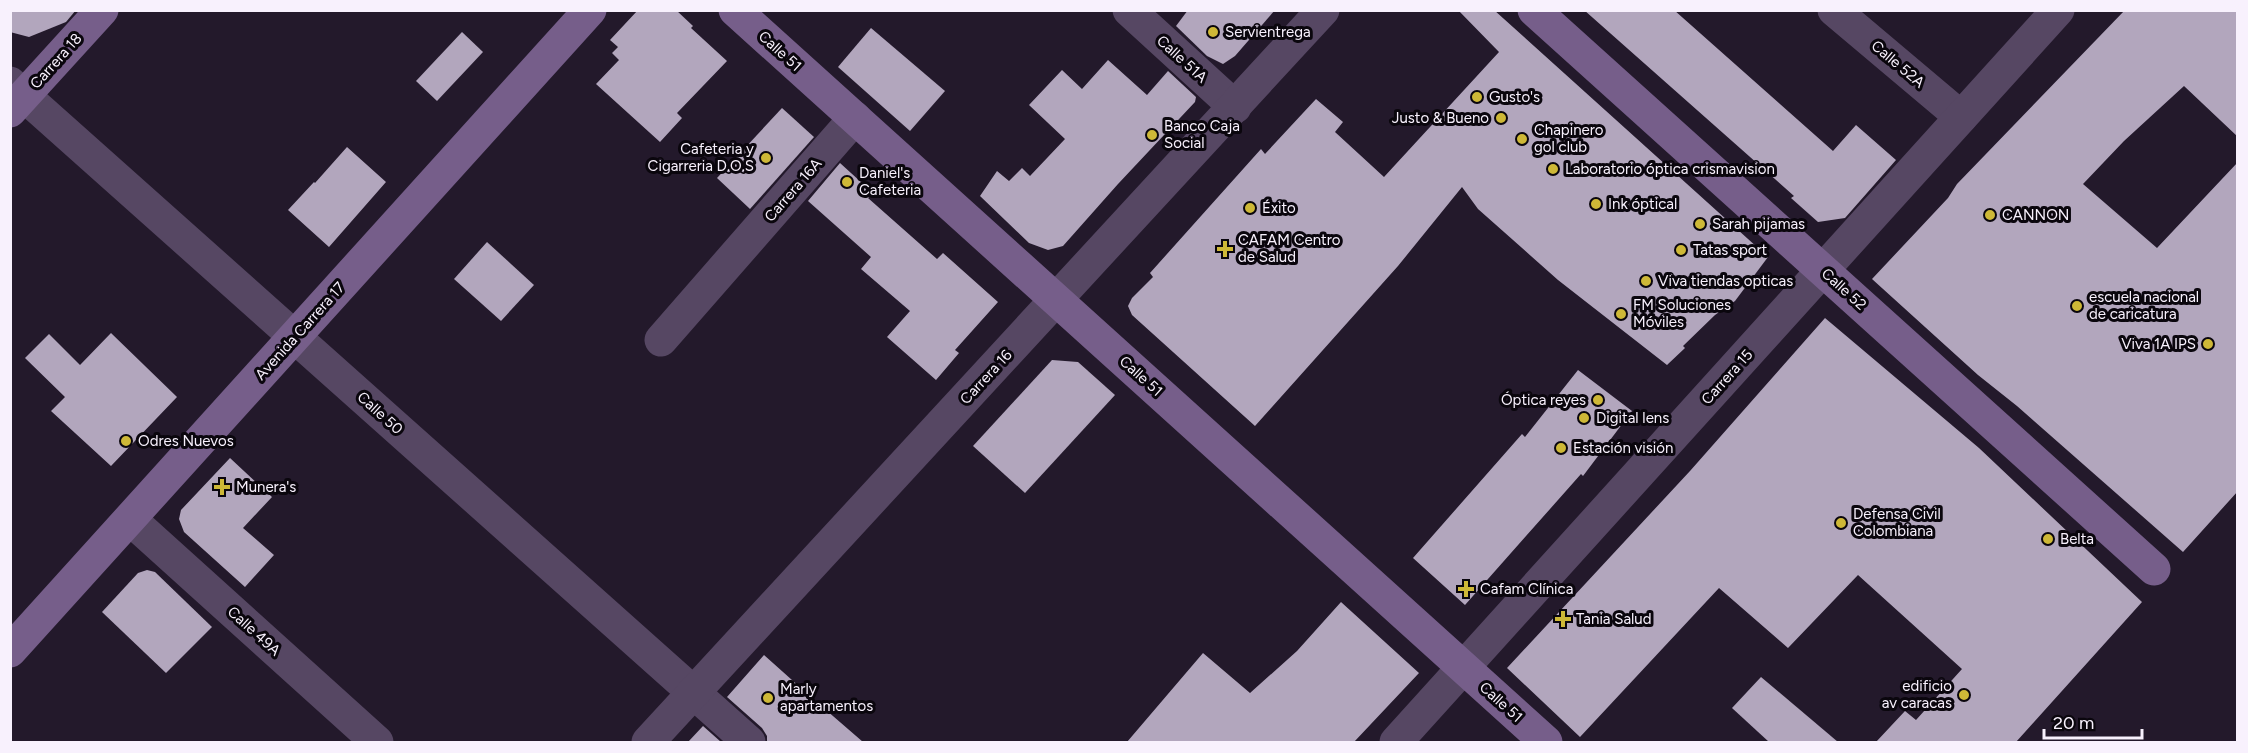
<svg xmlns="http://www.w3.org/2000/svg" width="2248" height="753" font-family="Figtree,sans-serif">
<rect width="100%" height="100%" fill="#23192b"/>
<g fill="#b2a6bd">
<path d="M10 10H76L66 22 29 37 10 32Z"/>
<path d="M638 10H676L693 26 691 28 727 61 677 113 682 118 660 142 596 84 619 60 612 53 618 47 610 40Z"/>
<path d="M1188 10H1275L1235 56 1223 64 1207 56 1176 26Z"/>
<path d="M1458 10H1494L1768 257 1735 301 1715 315 1683 346 1685 348 1667 365 1558 280 1478 209 1462 187 1398 266 1255 426 1132 315 1128 306 1132 298 1153 277 1150 273 1261 149 1265 154 1316 99 1343 122 1335 132 1384 177 1499 52Z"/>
<path d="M1584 10H1674L1833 151 1856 125 1896 160 1845 218 1818 222 1791 198 1794 196Z"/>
<path d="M2125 10H2238V137L2184 86 2124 141 2083 184 2157 248 2238 162V491L2183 552 2017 406 1978 375 1872 279 1948 198 1957 184Z"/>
<path d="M871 28 945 91 910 131 838 67Z"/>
<path d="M462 32 483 52 437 101 416 81Z"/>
<path d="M1108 60 1147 95 1168 71 1196 97 1195 102 1118 184 1063 246 1048 250 1029 243 980 196 997 171 1009 181 1022 168 1030 176 1065 139 1029 105 1062 70 1082 89Z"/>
<path d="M782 108 814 137 750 209 717 178Z"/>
<path d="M347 147 386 182 329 247 288 210 314 182 315 183Z"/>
<path d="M840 163 873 193 868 198 937 259 943 253 998 302 955 350 959 353 936 380 887 337 910 311 861 269 871 257 808 201Z"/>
<path d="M487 242 534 285 501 321 454 279Z"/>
<path d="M1825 318 1979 448 2142 602 2016 742H1876L1905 711 1916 720 1962 669 1858 575 1788 648 1719 588 1580 737 1507 668 1690 471Z"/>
<path d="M111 333 177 397 111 466 51 411 65 397 25 358 49 334 80 365Z"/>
<path d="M1052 360 1078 362 1115 395 1025 493 973 446Z"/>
<path d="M1578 370 1632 411 1583 476 1581 474 1465 605 1413 558 1522 434 1525 437Z"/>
<path d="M230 458 272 497 243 528 274 555 245 587 184 532 179 519 181 510Z"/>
<path d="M147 570 155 572 212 627 166 673 102 612 138 573Z"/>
<path d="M1341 602 1419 673 1354 742H1127L1203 653 1250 693 1297 651Z"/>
<path d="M764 655 811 697 863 742H767V736L762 728 727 697Z"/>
<path d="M1761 677 1838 742H1769L1732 708Z"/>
<path d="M703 726 721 742H688Z"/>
</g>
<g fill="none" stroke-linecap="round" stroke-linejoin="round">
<g stroke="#564763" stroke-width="33">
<path d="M1129 10 1235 107"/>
<path d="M1834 10 1961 117"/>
<path d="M10 83 749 742"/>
<path d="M661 340 855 118"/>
<path d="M130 519 377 742"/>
<path d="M648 742 1323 10"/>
<path d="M1396 742 2058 10"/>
</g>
<g stroke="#765e8a" stroke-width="33">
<path d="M735 10 1546 742"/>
<path d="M1534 10 2154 569"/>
<path d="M10 111 102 10"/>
<path d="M10 651 590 10"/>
</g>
</g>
<g fill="#ceb837" stroke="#0a060d" stroke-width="2">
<circle cx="1213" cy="32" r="6"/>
<circle cx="1477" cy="97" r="6"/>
<circle cx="1501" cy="118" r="6"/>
<circle cx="1152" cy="135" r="6"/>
<circle cx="1522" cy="139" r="6"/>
<circle cx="766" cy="158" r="6"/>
<circle cx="1553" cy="169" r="6"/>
<circle cx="847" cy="182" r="6"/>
<circle cx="1596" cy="204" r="6"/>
<circle cx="1250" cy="208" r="6"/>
<circle cx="1990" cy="215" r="6"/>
<circle cx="1700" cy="224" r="6"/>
<path d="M1222 240h6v6h6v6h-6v6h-6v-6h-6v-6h6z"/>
<circle cx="1681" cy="250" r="6"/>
<circle cx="1646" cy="281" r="6"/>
<circle cx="2077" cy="306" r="6"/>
<circle cx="1621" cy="314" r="6"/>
<circle cx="2208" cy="344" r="6"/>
<circle cx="1598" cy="400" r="6"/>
<circle cx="1584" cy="418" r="6"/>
<circle cx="126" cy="441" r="6"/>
<circle cx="1561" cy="448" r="6"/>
<path d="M219 478h6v6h6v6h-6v6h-6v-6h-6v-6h6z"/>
<circle cx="1841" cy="523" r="6"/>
<circle cx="2048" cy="539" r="6"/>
<path d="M1463 580h6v6h6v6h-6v6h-6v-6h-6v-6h6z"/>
<path d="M1560 610h6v6h6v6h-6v6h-6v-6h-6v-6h6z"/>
<circle cx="1964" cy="695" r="6"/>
<circle cx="768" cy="698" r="6"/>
</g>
<g text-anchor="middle" stroke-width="6" stroke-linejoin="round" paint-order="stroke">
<g font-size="15" fill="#f8f1fd" stroke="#0a060d" text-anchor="start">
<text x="1225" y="37">Servientrega</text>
<text x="1489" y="102">Gusto's</text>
<text x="1489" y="123" text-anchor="end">Justo &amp; Bueno</text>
<text x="1164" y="131">Banco Caja<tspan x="1164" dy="17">Social</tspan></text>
<text x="1534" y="135">Chapinero<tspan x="1534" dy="17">gol club</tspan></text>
<text x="754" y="154" text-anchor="end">Cafeteria y<tspan x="754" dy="17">Cigarreria D.O.S</tspan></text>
<text x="1565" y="174">Laboratorio óptica crismavision</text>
<text x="859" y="178">Daniel's<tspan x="859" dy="17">Cafeteria</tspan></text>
<text x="1608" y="209">Ink óptical</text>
<text x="1262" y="213">Éxito</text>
<text x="2002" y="220">CANNON</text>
<text x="1712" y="229">Sarah pijamas</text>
<text x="1238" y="245">CAFAM Centro<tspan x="1238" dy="17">de Salud</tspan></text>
<text x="1693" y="255">Tatas sport</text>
<text x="1658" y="286">Viva tiendas opticas</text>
<text x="2089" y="302">escuela nacional<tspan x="2089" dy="17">de caricatura</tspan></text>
<text x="1633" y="310">FM Soluciones<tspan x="1633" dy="17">Móviles</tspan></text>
<text x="2196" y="349" text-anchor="end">Viva 1A IPS</text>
<text x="1586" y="405" text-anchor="end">Óptica reyes</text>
<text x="1596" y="423">Digital lens</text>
<text x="138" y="446">Odres Nuevos</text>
<text x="1573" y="453">Estación visión</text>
<text x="236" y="492">Munera's</text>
<text x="1853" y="519">Defensa Civil<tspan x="1853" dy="17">Colombiana</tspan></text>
<text x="2060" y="544">Belta</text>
<text x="1480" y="594">Cafam Clínica</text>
<text x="1576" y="624">Tania Salud</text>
<text x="1952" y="691" text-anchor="end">edificio<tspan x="1952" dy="17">av caracas</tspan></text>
<text x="780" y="694">Marly<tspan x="780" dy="17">apartamentos</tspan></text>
</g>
<g font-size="15" fill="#f8f1fd" stroke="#0a060d">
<text transform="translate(780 51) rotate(42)" y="5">Calle 51</text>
<text transform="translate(1182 59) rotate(42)" y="5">Calle 51A</text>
<text transform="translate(56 61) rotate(-48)" y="5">Carrera 18</text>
<text transform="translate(1898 64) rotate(40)" y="5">Calle 52A</text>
<text transform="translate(793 190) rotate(-49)" y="5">Carrera 16A</text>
<text transform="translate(1844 289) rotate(42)" y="5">Calle 52</text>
<text transform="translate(300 331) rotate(-48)" y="5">Avenida Carrera 17</text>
<text transform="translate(1141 376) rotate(42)" y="5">Calle 51</text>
<text transform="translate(986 377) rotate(-47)" y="5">Carrera 16</text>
<text transform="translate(1727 377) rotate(-48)" y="5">Carrera 15</text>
<text transform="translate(380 413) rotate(42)" y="5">Calle 50</text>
<text transform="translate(254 631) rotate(42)" y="5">Calle 49A</text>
<text transform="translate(1501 702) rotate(42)" y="5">Calle 51</text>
</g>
</g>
<rect width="2248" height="753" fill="none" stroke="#f8f1fd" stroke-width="24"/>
<path d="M2044 729v9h98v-9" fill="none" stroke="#f8f1fd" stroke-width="3"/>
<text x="2053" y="729" font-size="18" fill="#f8f1fd" stroke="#0a060d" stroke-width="4.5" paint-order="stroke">20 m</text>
</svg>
